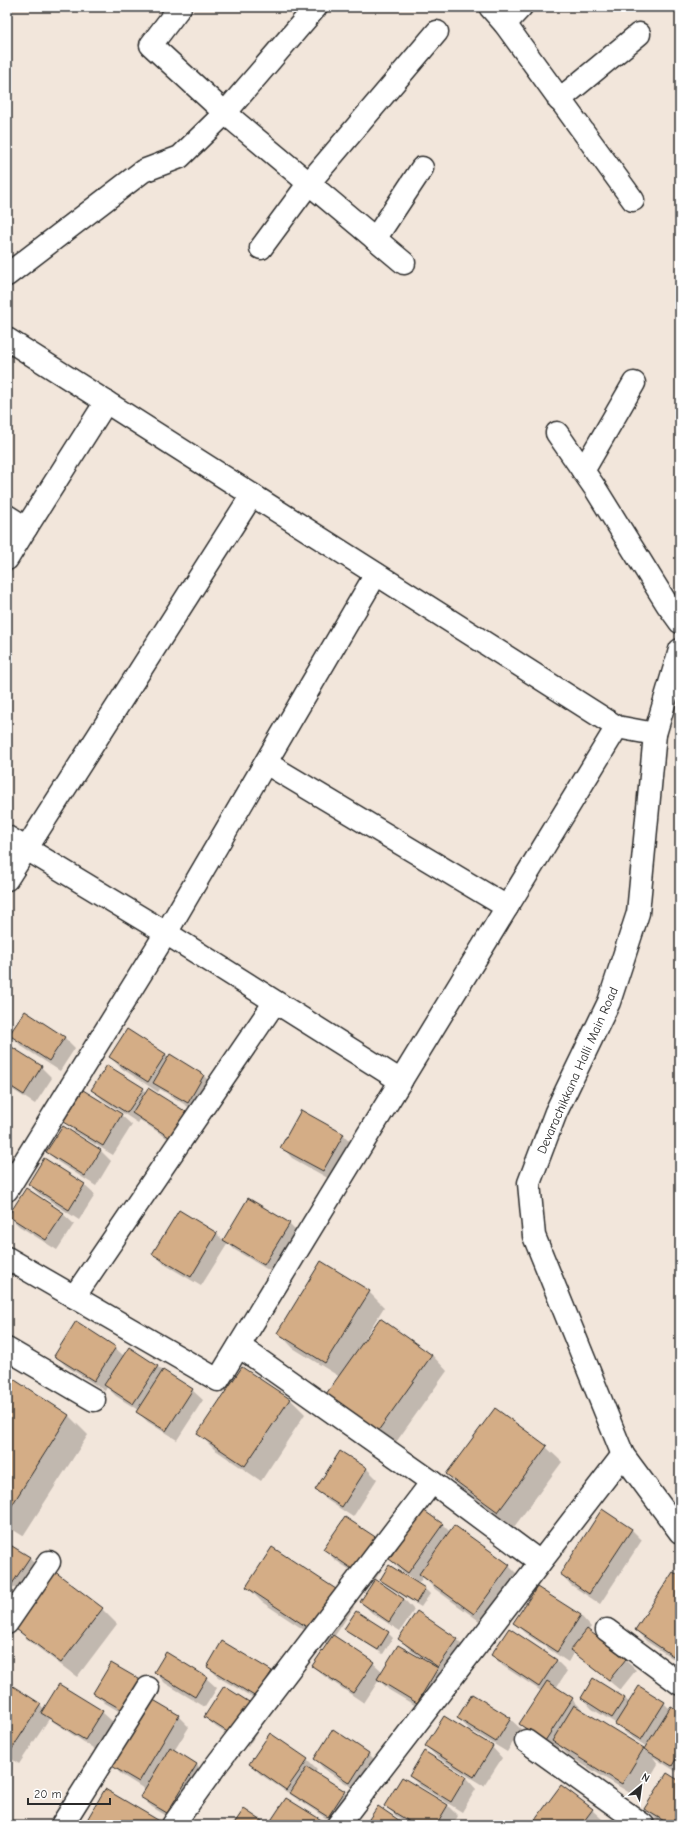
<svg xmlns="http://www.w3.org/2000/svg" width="687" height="1832" font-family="'Comic Neue',sans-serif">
<rect width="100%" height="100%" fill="#f2e6db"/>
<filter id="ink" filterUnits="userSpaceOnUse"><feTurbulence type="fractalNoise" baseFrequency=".025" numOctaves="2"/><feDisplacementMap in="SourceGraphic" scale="8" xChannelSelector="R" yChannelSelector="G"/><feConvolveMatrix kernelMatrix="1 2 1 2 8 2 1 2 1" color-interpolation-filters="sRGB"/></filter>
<g filter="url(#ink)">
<g fill="#0003">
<path d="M25 1012 65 1038 75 1048 60 1071 21 1046 11 1035Z"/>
<path d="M7 1045 41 1067 52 1078 35 1104 7 1086Z"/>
<path d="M165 1054 169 1058 170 1056 204 1076 214 1086 198 1113 160 1089 158 1092 121 1068 110 1057Z"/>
<path d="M143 1089 146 1092 182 1148 140 1120 138 1123 103 1100 93 1090Z"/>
<path d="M121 1115 132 1125 113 1155 75 1132 64 1121Z"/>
<path d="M63 1127 101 1151 111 1161 96 1186 58 1162 48 1152Z"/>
<path d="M343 1134 353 1145 333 1181 292 1158 282 1147Z"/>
<path d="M29 1184 84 1185 95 1195 79 1220 39 1194Z"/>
<path d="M249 1200 289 1224 300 1235 275 1274 235 1250 228 1243 201 1286 164 1264 154 1254 216 1233 224 1241Z"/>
<path d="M63 1214 74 1224 57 1250 19 1226 9 1216Z"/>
<path d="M369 1292 384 1307 361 1344 432 1355 447 1371 394 1445 343 1409 340 1377 293 1348 278 1332Z"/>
<path d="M115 1348 124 1356 129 1348 192 1390 203 1400 177 1440 148 1422 137 1411 138 1410 116 1396 107 1387 105 1391 66 1366 55 1355Z"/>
<path d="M7 1377 69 1416 88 1435 23 1536 7 1526Z"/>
<path d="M290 1399 305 1414 261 1481 214 1449 199 1434Z"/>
<path d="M495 1409 546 1447 562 1462 514 1527 462 1489 447 1474Z"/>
<path d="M341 1452 367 1469 377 1479 353 1517 327 1500 317 1490Z"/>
<path d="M442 1524 450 1532 509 1566 524 1581 489 1628 435 1589 423 1577 419 1583 400 1570 389 1558 375 1580 404 1599 414 1610 400 1631 372 1613 361 1602 373 1585 335 1560 325 1549 382 1543 393 1554Z"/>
<path d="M631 1529 642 1540 600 1604 571 1585 561 1574Z"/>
<path d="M7 1544 29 1558 39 1568 23 1593 7 1583Z"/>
<path d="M390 1566 425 1589 430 1594 421 1607 386 1585 381 1580Z"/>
<path d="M680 1578V1663L646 1641 636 1630Z"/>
<path d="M247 1587 339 1592 354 1607 334 1637 373 1663 383 1672 427 1661 410 1650 400 1639 457 1640 467 1650 449 1676 438 1670 448 1680 428 1713 389 1690 379 1680 364 1703 324 1676 313 1666 327 1645 262 1602Z"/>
<path d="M538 1588 581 1616 591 1627 588 1631 625 1660 636 1670 620 1690 574 1652 568 1662 525 1633 514 1623Z"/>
<path d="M102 1609 117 1624 77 1677 29 1641 14 1626Z"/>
<path d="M346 1629 388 1633 393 1638 383 1654 351 1634Z"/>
<path d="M509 1630 557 1661 567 1671 556 1688 572 1699 583 1710 582 1711 645 1751 647 1747 627 1734 617 1724 592 1709 582 1698H625L629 1703H664L670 1709 680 1713V1774L653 1757 658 1764 638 1798 569 1756 559 1746 556 1751 530 1734 520 1724 541 1691 503 1666 492 1655Z"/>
<path d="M223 1642 271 1672 282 1682 267 1706 218 1677 208 1666Z"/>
<path d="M155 1672 206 1678 217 1688 205 1707 165 1683Z"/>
<path d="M9 1685 45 1709 59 1685 102 1712 113 1722 96 1750 49 1719 19 1764 7 1756V1687Z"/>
<path d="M94 1692 150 1699 178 1716 189 1727 174 1751 196 1764 207 1775 178 1823 152 1807 141 1797 146 1790 122 1775 112 1765 137 1722 105 1703Z"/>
<path d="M256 1707 266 1718 248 1747 216 1727 205 1717Z"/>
<path d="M458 1718 510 1719 521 1729 507 1752 469 1729Z"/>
<path d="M334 1731 369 1754 379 1764 361 1793 325 1770 315 1759Z"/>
<path d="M426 1746 492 1747 502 1758 484 1786 437 1757Z"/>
<path d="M425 1752 466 1778 476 1789 462 1812 420 1786 410 1776Z"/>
<path d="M307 1760 317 1770 315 1773 344 1792 355 1802 336 1825 260 1774 250 1764Z"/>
<path d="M7 1762 12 1768 7 1776Z"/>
<path d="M403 1778 448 1806 458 1816 453 1825H410L396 1816 386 1806Z"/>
<path d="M680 1782V1825H666L656 1819 646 1809Z"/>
<path d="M592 1810 603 1820 599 1825H534Z"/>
</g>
<g fill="#d4ad86" stroke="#2b2b2b">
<path d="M25 1011 65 1037 49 1061 9 1035Z"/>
<path d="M127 1029 166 1054 148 1082 109 1057Z"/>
<path d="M7 1044 42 1066 24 1095 7 1084Z"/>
<path d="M170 1054 204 1075 188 1103 153 1083Z"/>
<path d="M107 1065 144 1088 127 1113 91 1090Z"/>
<path d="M148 1088 188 1113 172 1139 132 1113Z"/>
<path d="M83 1090 122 1114 103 1146 63 1122Z"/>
<path d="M301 1110 344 1134 323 1171 280 1148Z"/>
<path d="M63 1126 101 1150 85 1176 46 1152Z"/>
<path d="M44 1158 85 1184 69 1210 28 1184Z"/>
<path d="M26 1188 64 1213 46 1240 8 1216Z"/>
<path d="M248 1198 290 1223 264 1265 223 1240Z"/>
<path d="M179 1210 217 1233 191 1277 152 1254Z"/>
<path d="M321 1261 370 1291 325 1363 277 1333Z"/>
<path d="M380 1318 432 1355 378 1431 326 1394Z"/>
<path d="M76 1321 116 1347 94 1381 54 1356Z"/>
<path d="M129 1347 158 1366 133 1404 104 1385Z"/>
<path d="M242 1367 290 1399 245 1466 197 1434Z"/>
<path d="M163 1370 193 1389 166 1431 136 1412Z"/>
<path d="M7 1375 69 1415 7 1513Z"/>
<path d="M495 1408 547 1446 498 1512 446 1474Z"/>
<path d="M340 1451 367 1468 342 1507 315 1490Z"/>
<path d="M602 1509 632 1529 589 1594 560 1574Z"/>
<path d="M423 1510 443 1524 408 1573 389 1559Z"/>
<path d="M345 1517 383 1542 361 1575 323 1549Z"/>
<path d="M454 1525 510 1565 474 1614 419 1574Z"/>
<path d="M7 1543 30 1557 12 1584 7 1580Z"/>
<path d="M272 1547 339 1591 313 1631 246 1587Z"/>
<path d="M389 1565 425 1588 416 1603 380 1580Z"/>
<path d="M54 1571 103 1608 61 1663 12 1626Z"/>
<path d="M673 1572 680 1576V1645L673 1656 635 1630Z"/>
<path d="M375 1579 404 1599 389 1622 360 1602Z"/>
<path d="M537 1587 581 1615 557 1652 513 1623Z"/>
<path d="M356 1611 389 1632 378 1650 344 1629Z"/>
<path d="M417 1611 458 1639 438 1667 398 1639Z"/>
<path d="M509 1628 557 1660 539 1687 491 1655Z"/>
<path d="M587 1629 626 1659 609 1680 570 1650Z"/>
<path d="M333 1635 374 1662 353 1693 312 1666Z"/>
<path d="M222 1641 272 1671 256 1697 207 1667Z"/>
<path d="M398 1645 438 1668 417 1703 377 1679Z"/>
<path d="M166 1652 207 1677 195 1697 154 1672Z"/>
<path d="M111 1663 144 1682 126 1712 93 1693Z"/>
<path d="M593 1678 625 1698 612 1718 581 1698Z"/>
<path d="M547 1681 573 1698 545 1741 519 1724Z"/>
<path d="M8 1683 41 1704 8 1755 7 1754Z"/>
<path d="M59 1684 103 1711 85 1740 41 1713Z"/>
<path d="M224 1686 257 1707 237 1738 204 1717Z"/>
<path d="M639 1686 665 1702 641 1740 615 1724Z"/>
<path d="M472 1694 511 1718 496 1742 457 1718Z"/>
<path d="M150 1698 179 1715 139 1782 110 1765Z"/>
<path d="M574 1705 644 1748 622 1784 552 1741Z"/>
<path d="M671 1706 680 1711V1752L672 1766 644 1749Z"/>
<path d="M444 1716 493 1746 474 1777 425 1746Z"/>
<path d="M333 1729 369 1753 350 1783 314 1759Z"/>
<path d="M270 1733 308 1759 286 1790 249 1764Z"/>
<path d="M170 1747 197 1764 167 1813 140 1797Z"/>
<path d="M424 1751 466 1777 451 1802 409 1776Z"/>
<path d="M307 1767 345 1791 328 1817 290 1793Z"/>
<path d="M667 1773 680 1781V1821L678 1825H671L644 1809Z"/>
<path d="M402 1777 448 1805 436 1825H415L384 1806Z"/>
<path d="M561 1785 593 1809 581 1825H533L532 1824Z"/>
<path d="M105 1789 163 1823 162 1825H84Z"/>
<path d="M286 1798 323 1821 321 1825H274L270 1822Z"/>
<path d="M378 1806 406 1825H365Z"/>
<path d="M244 1809 268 1825H233Z"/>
</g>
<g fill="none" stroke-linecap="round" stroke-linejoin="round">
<g stroke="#2b2b2b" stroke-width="25">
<g id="minor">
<path d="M180 7 151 45 225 113 404 263"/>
<path d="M490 7 505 24 633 200"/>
<path d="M505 24 521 7"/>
<path d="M559 100 639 34"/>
<path d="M375 239 422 168"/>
<path d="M261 248 309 183 437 32"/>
<path d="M7 275 143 171 180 157 225 113 316 7"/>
<path d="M7 339 617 727 655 734"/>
<path d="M557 433 595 488 667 604 680 622"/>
<path d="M583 471 634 383"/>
<path d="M7 516 26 528 106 402"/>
<path d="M7 559 26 528"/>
<path d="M680 650 655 734 638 913 609 1002 556 1112 529 1183 534 1236 623 1455 680 1532"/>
<path d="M266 763 507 907"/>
<path d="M7 837 166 933 401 1081"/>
<path d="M7 879 252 495"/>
<path d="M7 1190 166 933 376 574"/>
<path d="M7 1258 218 1380 617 727"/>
<path d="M74 1297 275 1002"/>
<path d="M239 1346 432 1482 540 1562"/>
<path d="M7 1349 94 1400"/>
<path d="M7 1623 49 1562"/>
<path d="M607 1630 680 1684"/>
<path d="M526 1741 643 1825"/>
<path d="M62 1825 148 1688"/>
<path d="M173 1825 217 1764 432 1482"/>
<path d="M338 1825 623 1455"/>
</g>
</g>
<use href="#minor" stroke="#fff" stroke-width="22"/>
</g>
</g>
<g text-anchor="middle" stroke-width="4" stroke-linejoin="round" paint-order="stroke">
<g font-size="13" fill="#2b2b2b" stroke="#fff">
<text transform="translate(577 1070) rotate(-66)" y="5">Devarachikkana Halli Main Road</text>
</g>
</g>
<rect width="687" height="1832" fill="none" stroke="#fff" stroke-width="24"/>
<rect x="12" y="12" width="663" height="1808" fill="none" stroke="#2b2b2b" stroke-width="1.5" filter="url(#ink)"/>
<g transform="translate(641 1786) rotate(29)" stroke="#ffffff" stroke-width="3" paint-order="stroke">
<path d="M0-3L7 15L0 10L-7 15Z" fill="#2b2b2b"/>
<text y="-6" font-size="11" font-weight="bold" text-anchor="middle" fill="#2b2b2b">N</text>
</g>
<path d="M28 1798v6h82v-6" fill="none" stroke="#2b2b2b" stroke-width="2"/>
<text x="34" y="1798" font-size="12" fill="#2b2b2b" stroke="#ffffff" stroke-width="3" paint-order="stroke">20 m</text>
</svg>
